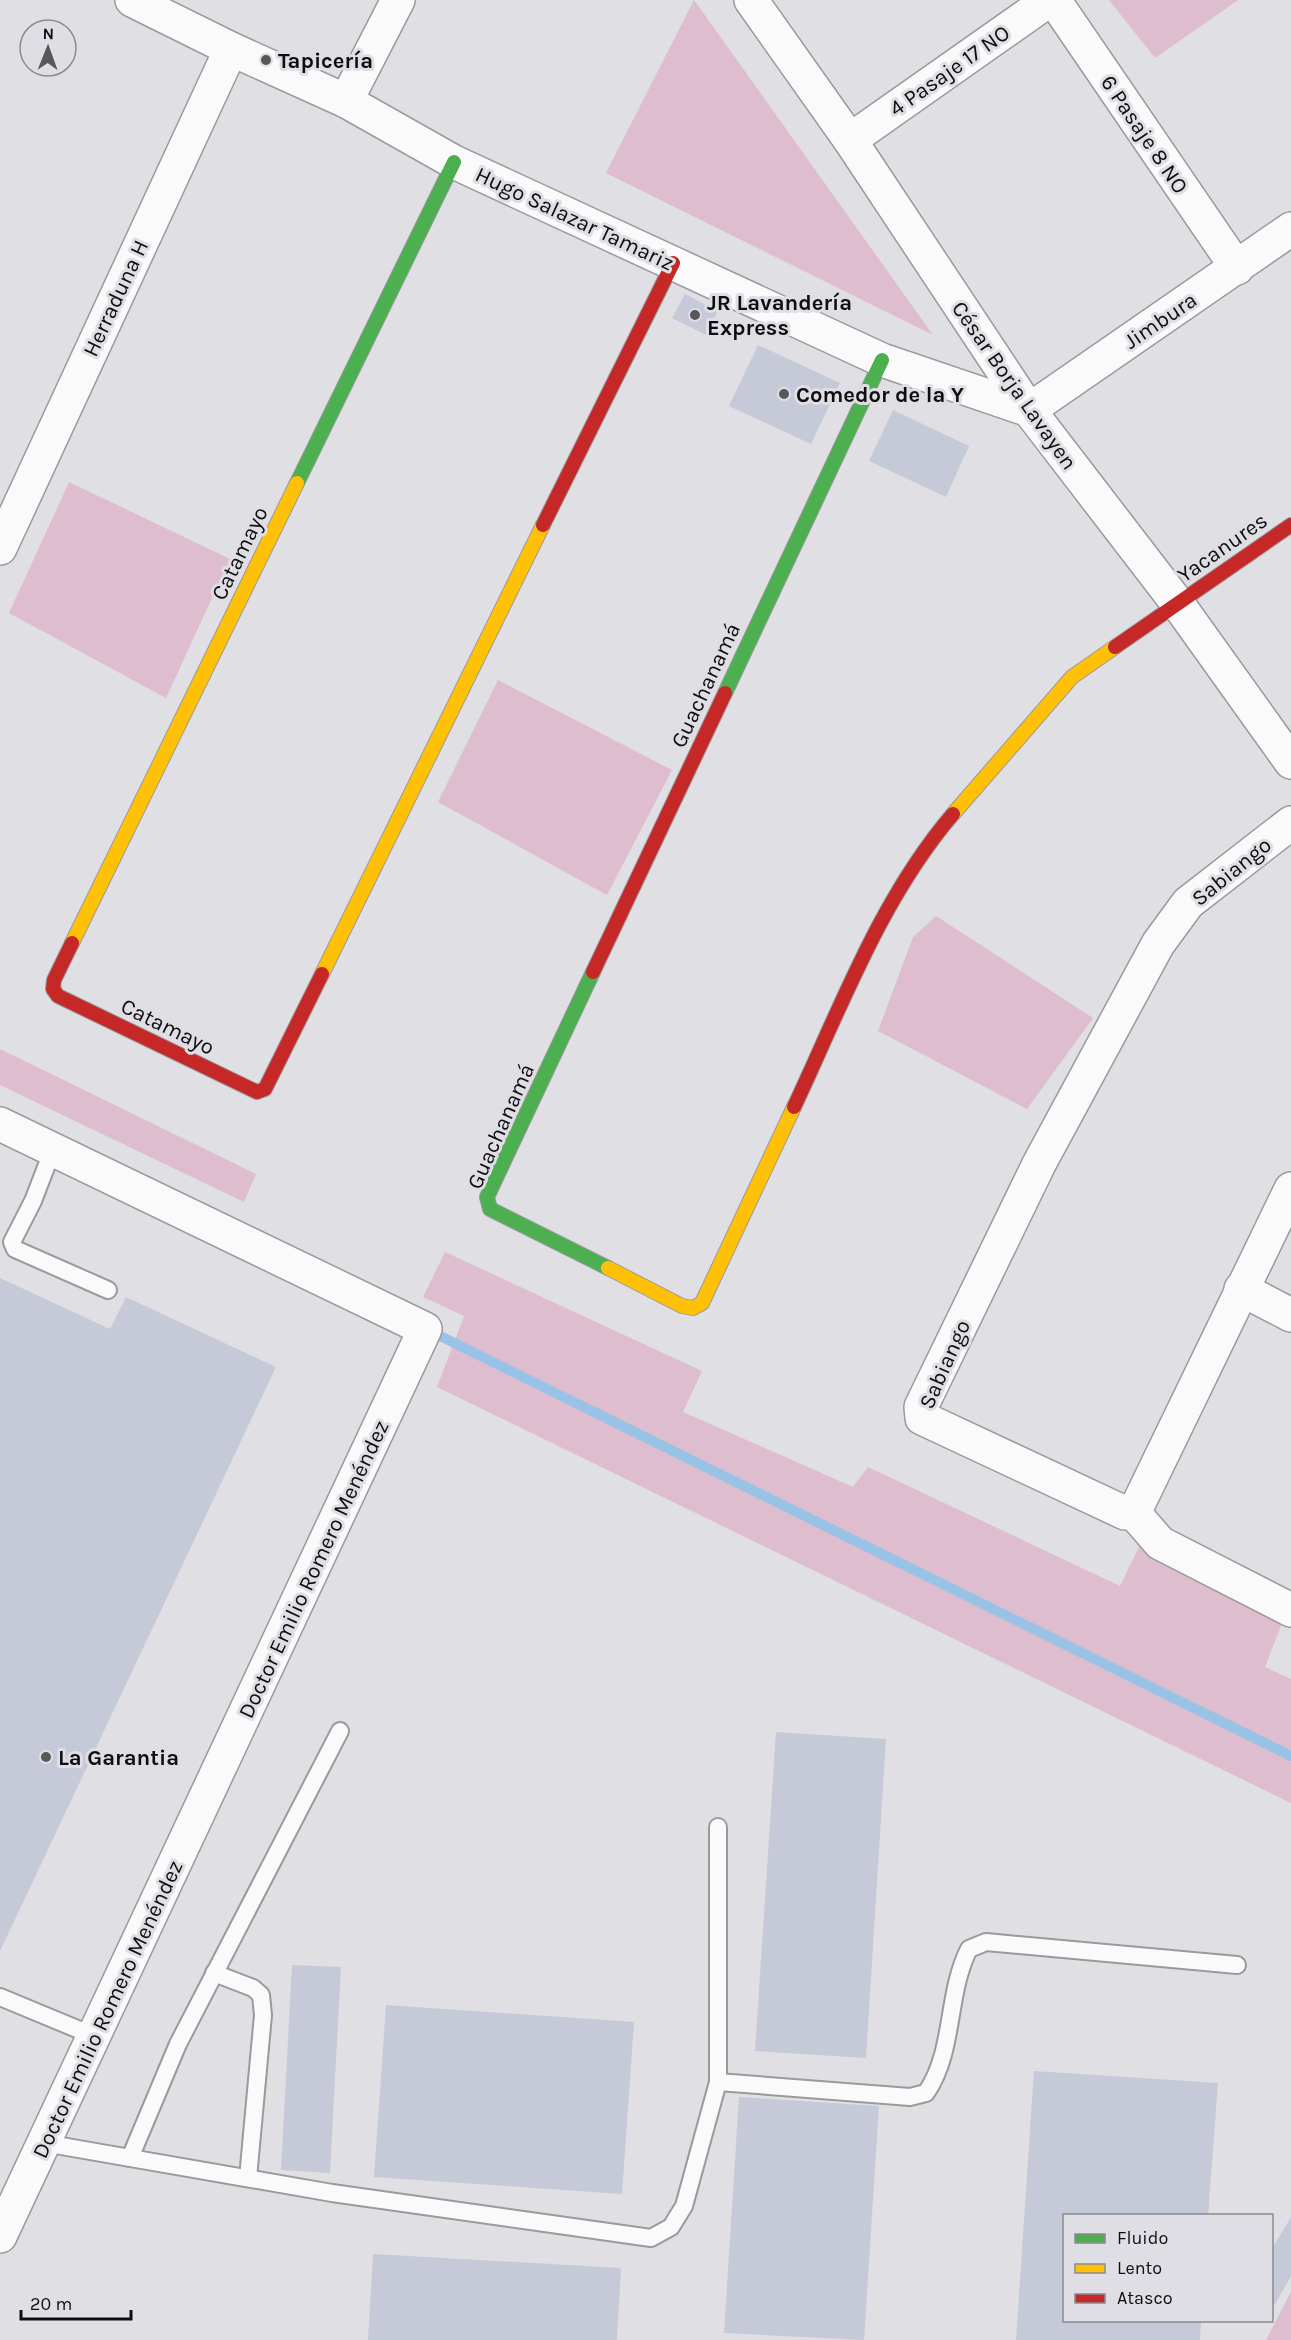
<svg xmlns="http://www.w3.org/2000/svg" width="1291" height="2340" font-family="Karla,sans-serif">
<rect width="100%" height="100%" fill="#e0dfe3"/>
<g fill="#ddbdce">
<path d="M694 0 933 335 606 173Z"/>
<path d="M1109 0H1238L1155 58Z"/>
<path d="M69 482 230 559 166 698 9 613Z"/>
<path d="M498 680 672 770 607 895 438 802Z"/>
<path d="M936 916 1093 1018 1027 1109 878 1031 913 937Z"/>
<path d="M0 1049 256 1174 244 1202 0 1085Z"/>
<path d="M445 1252 702 1371 683 1412 853 1487 868 1467 1120 1586 1140 1545 1285 1615 1265 1667 1291 1679V1803L437 1387 464 1316 423 1297Z"/>
<path d="M1291 2292V2340H1266Z"/>
</g>
<g fill="none" stroke-linecap="round" stroke-linejoin="round">
<path stroke="#98c2e6" stroke-width="10" d="M428 1330 1291 1756"/>
</g>
<g fill="#c6c9d7">
<path d="M685 294 718 311 706 335 672 318Z"/>
<path d="M758 345 840 383 811 444 729 406Z"/>
<path d="M893 410 969 446 946 497 869 461Z"/>
<path d="M0 1278 110 1329 126 1297 276 1367 0 1951Z"/>
<path d="M776 1732 886 1739 866 2058 755 2051Z"/>
<path d="M292 1965 341 1967 330 2173 281 2170Z"/>
<path d="M386 2005 634 2022 622 2194 374 2177Z"/>
<path d="M1034 2071 1218 2083 1208 2216H1064V2320H1201L1200 2340H1016Z"/>
<path d="M739 2097 879 2106 864 2340 724 2333Z"/>
<path d="M1291 2217V2276L1272 2309V2249Z"/>
<path d="M373 2254 621 2268 617 2340H368Z"/>
</g>
<g fill="none" stroke-linecap="round" stroke-linejoin="round">
<g stroke="#9a9a9c" stroke-width="20">
<g id="lane">
<path d="M53 1149 33 1201 12 1242 15 1249 108 1290"/>
<path d="M214 1973 253 1988 261 1995 263 2015 248 2178"/>
<path d="M0 1997 94 2036"/>
<path d="M718 2082V1827"/>
<path d="M44 2143 332 2193 651 2238 671 2227 684 2206 718 2082 910 2097 926 2093C955 2051 946 1994 969 1949L986 1942 1237 1965"/>
<path d="M130 2158 178 2044 340 1731"/>
</g>
</g>
<g stroke="#9a9a9c" stroke-width="36">
<g id="street">
<path d="M132 0 231 49 346 101 454 162 882 360 1029 410 1291 229"/>
<path d="M751 0 850 140 1029 410 1178 604 1291 762"/>
<path d="M1054 0 1237 268"/>
<path d="M346 101 398 0"/>
<path d="M850 140 1049 0"/>
<path d="M0 548 231 49"/>
<path d="M1291 823 1188 903 1158 944 1039 1164 921 1407 922 1418 1125 1513H1134L1291 1189"/>
<path d="M0 1124 425 1329 0 2236"/>
<path d="M1241 1289 1291 1315"/>
<path d="M1134 1513 1160 1543 1291 1610"/>
</g>
</g>
<g stroke="#9a9a9c" stroke-width="16">
<g id="fast">
<path d="M297 483 454 162"/>
<path d="M725 693 882 360"/>
<path d="M593 972 487 1197 490 1209 608 1268"/>
</g>
</g>
<g stroke="#9a9a9c" stroke-width="16">
<g id="slow">
<path d="M953 814 1072 677 1115 647"/>
<path d="M72 943 297 483"/>
<path d="M322 974 543 525"/>
<path d="M608 1268 682 1306 693 1308 702 1303 794 1107"/>
</g>
</g>
<g stroke="#9a9a9c" stroke-width="16">
<g id="jam">
<path d="M543 525 673 263"/>
<path d="M1115 647 1291 525"/>
<path d="M72 943 54 980 53 989 58 996 257 1092 265 1089 322 974"/>
<path d="M593 972 725 693"/>
<path d="M794 1107C841 1007 881 898 953 814"/>
</g>
</g>
<use href="#lane" stroke="#fafafb" stroke-width="16"/>
<use href="#street" stroke="#fafafb" stroke-width="33"/>
<use href="#fast" stroke="#4caf50" stroke-width="14"/>
<use href="#slow" stroke="#ffc107" stroke-width="14"/>
<use href="#jam" stroke="#c62828" stroke-width="14"/>
</g>
<g fill="#58575a" stroke="#dfdee4" stroke-width="2">
<circle cx="266" cy="60" r="6"/>
<circle cx="695" cy="315" r="6"/>
<circle cx="784" cy="394" r="6"/>
<circle cx="46" cy="1757" r="6"/>
</g>
<g text-anchor="middle" stroke-width="6" stroke-linejoin="round" paint-order="stroke">
<g font-size="22" font-weight="bold" fill="#0e0e10" stroke="#dfdee4" text-anchor="start">
<text x="278" y="68">Tapicería</text>
<text x="707" y="310">JR Lavandería<tspan x="707" dy="25">Express</tspan></text>
<text x="796" y="402">Comedor de la Y</text>
<text x="58" y="1765">La Garantia</text>
</g>
<g font-size="22" fill="#0e0e10" stroke="#dfdee4">
<text transform="translate(949 70) rotate(-35)" y="8">4 Pasaje 17 NO</text>
<text transform="translate(1145 134) rotate(56)" y="8">6 Pasaje 8 NO</text>
<text transform="translate(575 218) rotate(25)" y="8">Hugo Salazar Tamariz</text>
<text transform="translate(115 298) rotate(-65)" y="8">Herraduna H</text>
<text transform="translate(1160 320) rotate(-34)" y="8">Jimbura</text>
<text transform="translate(1015 385) rotate(55)" y="8">César Borja Lavayen</text>
<text transform="translate(1222 547) rotate(-35)" y="8">Yacanures</text>
<text transform="translate(239 553) rotate(-64)" y="8">Catamayo</text>
<text transform="translate(705 685) rotate(-65)" y="8">Guachanamá</text>
<text transform="translate(1231 871) rotate(-39)" y="8">Sabiango</text>
<text transform="translate(168 1026) rotate(26)" y="8">Catamayo</text>
<text transform="translate(500 1126) rotate(-66)" y="8">Guachanamá</text>
<text transform="translate(944 1364) rotate(-66)" y="8">Sabiango</text>
<text transform="translate(313 1569) rotate(-65)" y="8">Doctor Emilio Romero Menéndez</text>
<text transform="translate(107 2009) rotate(-65)" y="8">Doctor Emilio Romero Menéndez</text>
</g>
</g>
<rect x="1063" y="2214" width="210" height="108" fill="#dfdee4" stroke="#8b8b8f" stroke-width="1.5"/>
<rect x="1075" y="2234" width="30" height="9" fill="#4caf50" stroke="#8b8b8f" stroke-width="1.5"/>
<text x="1117" y="2244" font-size="18" fill="#0e0e10">Fluido</text>
<rect x="1075" y="2264" width="30" height="9" fill="#ffc107" stroke="#8b8b8f" stroke-width="1.5"/>
<text x="1117" y="2274" font-size="18" fill="#0e0e10">Lento</text>
<rect x="1075" y="2294" width="30" height="9" fill="#c62828" stroke="#8b8b8f" stroke-width="1.5"/>
<text x="1117" y="2304" font-size="18" fill="#0e0e10">Atasco</text>
<g transform="translate(48 48) rotate(1)"><circle r="28" fill="#dfdee4" stroke="#8b8b8f" stroke-width="1.5"/>
<path d="M0-4.5L10 22L0 15L-10 22Z" fill="#58575a"/>
<text y="-9" font-size="16" font-weight="bold" text-anchor="middle" fill="#0e0e10">N</text>
</g>
<path d="M21 2310v9h110v-9" fill="none" stroke="#0e0e10" stroke-width="3"/>
<text x="30" y="2310" font-size="18" fill="#0e0e10" stroke="#dfdee4" stroke-width="4.5" paint-order="stroke">20 m</text>
</svg>
